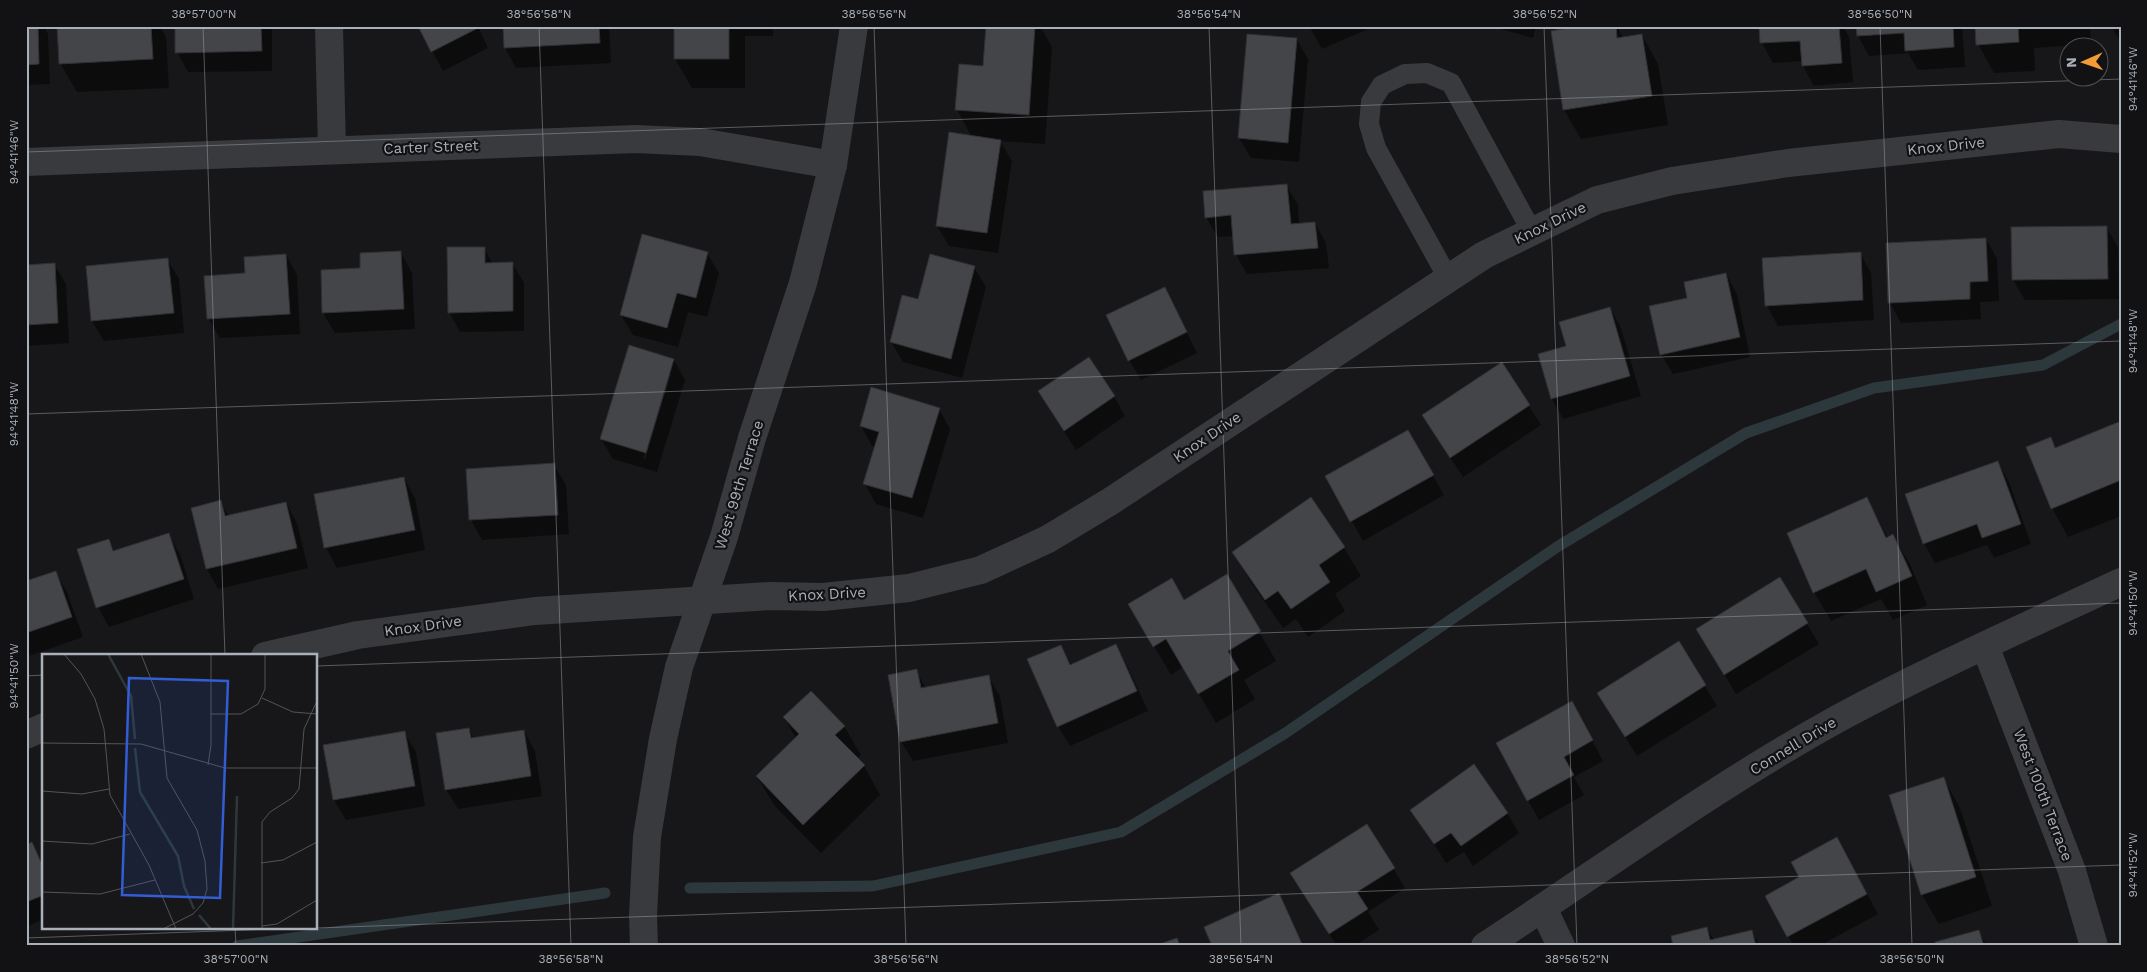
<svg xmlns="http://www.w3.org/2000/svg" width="2147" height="972" font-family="'Work Sans',sans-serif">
<rect width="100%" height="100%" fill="#171719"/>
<g fill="#0007" fill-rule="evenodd">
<path d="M26 26H44L48 34 50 84 26 85Z"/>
<path d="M58 26H160L166 37 169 88 77 92 60 63Z"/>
<path d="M176 26H272V71L188 72 177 52Z"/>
<path d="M419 26H478L488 48 443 71Z"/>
<path d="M504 26H609L611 63 516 68 505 48Z"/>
<path d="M675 26H773V36H745V88H692L675 59Z"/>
<path d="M987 26H1040L1052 47 1045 144 1000 141 1012 161 998 253 949 246 937 226 972 137 957 110 984 67Z"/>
<path d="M1309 26H1375L1322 49Z"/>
<path d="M1489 26H1536L1533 38Z"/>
<path d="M1587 26H1617L1623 38 1642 35 1658 64 1668 125 1581 139 1564 110Z"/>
<path d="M1760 26H1843L1849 37 1853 82 1814 86 1803 66 1802 61 1773 63 1762 43Z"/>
<path d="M1857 26H1962L1965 67 1918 70 1908 53 1869 56 1858 36Z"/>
<path d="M1976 26H2090L2091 44 2034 48 2035 71 1994 73 1978 44Z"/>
<path d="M2111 26H2121V43Z"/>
<path d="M1297 40 1308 59 1299 162 1251 158 1239 138Z"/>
<path d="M1286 185 1298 205 1299 225 1315 223 1326 243 1329 268 1247 274 1236 255 1234 236 1218 237 1206 217Z"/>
<path d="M2106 227 2118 247 2119 299 2025 300 2013 280Z"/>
<path d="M1986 239 1997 259 1999 301 1980 302 1981 319 1901 323 1890 303Z"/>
<path d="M484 248 493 264 512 263 524 283V331L460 332 449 312Z"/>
<path d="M401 253 412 273 415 329 335 333 323 313 362 270Z"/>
<path d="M707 253 719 273 707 317 688 312 678 347 633 335 621 315Z"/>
<path d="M1860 253 1871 273 1874 320 1778 326 1767 306Z"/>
<path d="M286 255 297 275 300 334 220 338 208 318 246 275Z"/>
<path d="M167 259 179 279 184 333 104 341 92 321Z"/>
<path d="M54 264 66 284 69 343 26 346V266Z"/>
<path d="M974 267 986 287 962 378 903 362 891 342Z"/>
<path d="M1726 274 1737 294 1750 357 1673 374 1661 354Z"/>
<path d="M1164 288 1197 353 1141 380 1129 360Z"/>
<path d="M1610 308 1621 328 1641 396 1563 419 1552 399 1539 354 1567 346Z"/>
<path d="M674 360 685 380 657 472 613 459 601 439ZM669 374H671L645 459H643Z"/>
<path d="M1502 364 1541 425 1463 477 1435 435Z"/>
<path d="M1039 392 1114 396 1125 416 1076 450Z"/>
<path d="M939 409 950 429 923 518 876 504 865 484 876 447 872 446 861 426Z"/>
<path d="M2121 422V516L2068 537 2052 508 2050 439 2056 449Z"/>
<path d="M1408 431 1444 495 1363 541 1327 477Z"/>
<path d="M1998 462 2009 482 2031 544 1994 558 1987 545 1935 563 1924 543Z"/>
<path d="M554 465 566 485 569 534 482 540 471 520Z"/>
<path d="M404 478 415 498 425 550 337 568 326 548 315 495Z"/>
<path d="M1311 499 1344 548 1361 576 1335 594 1345 611 1308 637 1296 619 1283 628 1250 581 1234 552Z"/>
<path d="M1867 499 1888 538 1893 536 1910 564 1927 605 1893 620 1881 599 1831 621 1814 592Z"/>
<path d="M221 502 229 517 286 503 297 523 308 568 218 589 207 569 193 509Z"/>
<path d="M168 534 180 554 194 599 109 627 98 607 108 540 115 552Z"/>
<path d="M55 572 67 592 83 637 26 657V583Z"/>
<path d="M1227 576 1276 661 1244 680 1255 699 1216 723 1183 667 1171 675 1147 634Z"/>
<path d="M1780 578 1819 644 1736 694 1709 649Z"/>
<path d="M1678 643 1717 706 1637 756 1610 713Z"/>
<path d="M1060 646 1072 666 1116 646 1127 666 1148 711 1070 746 1058 726Z"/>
<path d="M916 671 926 688 988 676 1000 696 1008 743 913 761 901 741Z"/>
<path d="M784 718 844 726 861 755 857 759 864 766 880 795 821 853 774 805 757 777 796 738Z"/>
<path d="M1583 723 1603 761 1574 777 1584 795 1539 820 1528 800Z"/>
<path d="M469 729 474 739 524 731 535 751 542 796 458 809 446 789Z"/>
<path d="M404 732 416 752 425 806 346 820 334 800 325 746Z"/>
<path d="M1944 779 1960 808 1992 906 1939 924 1922 895 1890 796Z"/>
<path d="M1412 810 1507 813 1519 833 1473 866 1464 852 1446 863Z"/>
<path d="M32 844 44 865V919L26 927V846Z"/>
<path d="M1848 859 1878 914 1819 946H1794L1788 936Z"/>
<path d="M1393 868 1405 888 1368 912 1379 930 1354 946H1337L1303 893Z"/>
<path d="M1278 894 1304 946H1213Z"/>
<path d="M1707 929 1714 940 1752 932 1760 946H1674Z"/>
<path d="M1978 931 1987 946H1937Z"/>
</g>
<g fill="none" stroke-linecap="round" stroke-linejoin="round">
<g stroke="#2d383d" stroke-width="11">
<path d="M690 888 873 886 1121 832 1284 734 1557 547 1746 433 1874 388 2043 365 2121 324"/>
<path d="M237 946 605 893"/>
</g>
</g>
<g fill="#434549" stroke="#313135">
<path d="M26 26H38L39 64 26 65Z"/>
<path d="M57 26H151L153 59 59 64Z"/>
<path d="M175 26H261L262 51 175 53Z"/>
<path d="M418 26H477L478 28 431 52Z"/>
<path d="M503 26H599L600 43 504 48Z"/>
<rect x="674" y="26" width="55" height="33"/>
<path d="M986 26H1035L1029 115 955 110 959 64 983 66Z"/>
<path d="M1580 26H1616L1617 38 1642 34 1652 96 1563 110 1551 31Z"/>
<path d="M1759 26H1839L1842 63 1802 66 1800 41 1760 43Z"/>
<path d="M1856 26H1953L1954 47 1905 51 1904 33 1857 36Z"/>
<path d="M1975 26H2018L2019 42 1976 45Z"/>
<path d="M1247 34 1297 38 1288 143 1238 138Z"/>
<path d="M949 132 1001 140 987 233 936 226Z"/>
<path d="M1287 184 1291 224 1315 222 1318 248 1234 255 1231 215 1205 218 1203 191Z"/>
<path d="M2107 226 2108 279 2012 280 2011 227Z"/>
<path d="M642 234 708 252 696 298 677 293 667 328 620 315Z"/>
<path d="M1986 238 1988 281 1970 282V299L1888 303 1886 243Z"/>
<path d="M447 247H485V263L513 262V311L448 313Z"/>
<path d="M401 251 404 309 322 313 321 270 360 268V253Z"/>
<path d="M1861 252 1863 300 1765 306 1762 258Z"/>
<path d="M286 254 290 314 207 319 204 276 245 273 244 257Z"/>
<path d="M930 254 975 266 951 359 890 342 902 295 918 299Z"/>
<path d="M168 258 174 313 91 321 86 266Z"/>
<path d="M55 263 58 323 26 325V265Z"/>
<path d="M1726 273 1740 337 1660 355 1649 306 1687 298 1684 282Z"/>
<path d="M1165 287 1187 332 1128 361 1106 315Z"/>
<path d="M1610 307 1630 376 1551 399 1538 354 1566 346 1559 322Z"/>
<path d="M629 345 674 359 646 453 600 439Z"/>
<path d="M1089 357 1115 396 1064 431 1038 391Z"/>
<path d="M1502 362 1530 405 1450 458 1422 415Z"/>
<path d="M871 387 940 408 912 498 863 484 879 432 860 426Z"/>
<path d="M2121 421V480L2051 509 2026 447 2051 437 2055 448Z"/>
<path d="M1408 430 1434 475 1350 522 1325 476Z"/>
<path d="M1998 461 2021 524 1982 538 1977 524 1923 544 1905 494Z"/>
<path d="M555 463 558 515 469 520 466 469Z"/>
<path d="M404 477 415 530 324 548 314 494Z"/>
<path d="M1311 497 1345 547 1319 565 1330 582 1291 609 1278 591 1265 600 1232 552Z"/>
<path d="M1867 497 1886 538 1893 534 1912 576 1876 592 1866 569 1813 593 1787 533Z"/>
<path d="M221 500 225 516 286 502 297 548 206 569 191 508Z"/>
<path d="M169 533 184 579 96 608 77 549 109 539 113 551Z"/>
<path d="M56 571 72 617 26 633V581Z"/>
<path d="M1227 574 1261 631 1228 651 1239 670 1198 694 1166 639 1153 647 1128 604 1172 578 1184 600Z"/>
<path d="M1780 577 1808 623 1724 675 1696 629Z"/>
<path d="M1679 641 1706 685 1625 737 1597 693Z"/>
<path d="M1116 644 1137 691 1057 727 1027 659 1061 645 1070 665Z"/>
<path d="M917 669 921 688 989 675 998 723 900 742 888 675Z"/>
<path d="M811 691 845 726 835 735 865 765 803 825 756 776 799 734 783 717Z"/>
<path d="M1572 701 1593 740 1564 757 1574 775 1527 801 1496 743Z"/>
<path d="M469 728 471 738 524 730 531 776 445 790 436 733Z"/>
<path d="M405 731 415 786 333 800 323 745Z"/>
<path d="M1474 764 1508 813 1461 846 1451 833 1434 844 1410 810Z"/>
<path d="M1944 777 1976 877 1921 895 1889 795Z"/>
<path d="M1367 824 1395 868 1357 892 1368 909 1329 934 1290 873Z"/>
<path d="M1837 837 1867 894 1787 937 1765 896 1799 877 1791 862Z"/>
<path d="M32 842 44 869V895L26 902V845Z"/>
<path d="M1279 893 1303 946H1212L1204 927Z"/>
<path d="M1707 927 1710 940 1752 930 1756 946H1673L1671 936Z"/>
<path d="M1979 930 1984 946H1936L1935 942Z"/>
<path d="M1177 938 1180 946H1154Z"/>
</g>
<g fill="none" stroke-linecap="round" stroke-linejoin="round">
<path stroke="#383a3e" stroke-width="20" d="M1448 278 1376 148 1369 124 1371 102 1382 85 1405 74 1427 73 1451 83 1532 232"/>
<g stroke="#383a3e" stroke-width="28">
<path d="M329 26 332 150"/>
<path d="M1985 646 2072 871 2094 946"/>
<path d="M265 656 358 635 535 611 770 596 823 597 909 588 981 570 1048 539 1111 501 1484 255 1597 200 1672 181 1788 163 2059 134 2121 139"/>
<path d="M26 735 44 727"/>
<path d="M1543 908 1561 946"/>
</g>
<g stroke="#383a3e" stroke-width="28">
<path d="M26 162 636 139 700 142 833 165"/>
<path d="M644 946 643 915 647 837 663 739 679 667 724 537 752 438 803 283 833 165 854 26"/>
<path d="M1485 946C1603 869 1717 785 1841 717 1932 668 2027 626 2121 582"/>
</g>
</g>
<path fill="none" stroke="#a9b0b9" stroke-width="1" stroke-opacity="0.45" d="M203 26 225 656M539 26 571 946M874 26 906 946M1209 26 1241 946M1544 26 1577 946M1880 26 1912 946M26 152 2121 79M26 414 2121 341M316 666 2121 603M26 676 44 675M235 928 236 946M316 928 2121 865M26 938 301 928"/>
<g text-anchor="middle" stroke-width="4.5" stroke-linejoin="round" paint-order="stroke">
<g font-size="15" fill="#a9b0b9" stroke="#121214">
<text transform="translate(1946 146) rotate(-6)" y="5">Knox Drive</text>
<text transform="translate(431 147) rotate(-2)" y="5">Carter Street</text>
<text transform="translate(1550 223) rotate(-26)" y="5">Knox Drive</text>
<text transform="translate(1207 437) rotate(-34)" y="5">Knox Drive</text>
<text transform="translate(739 485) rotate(-73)" y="5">West 99th Terrace</text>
<text transform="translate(827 594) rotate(-3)" y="5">Knox Drive</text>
<text transform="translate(423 626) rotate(-8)" y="5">Knox Drive</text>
<text transform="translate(1793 746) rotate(-31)" y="5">Connell Drive</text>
<text transform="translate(2043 795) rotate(69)" y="5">West 100th Terrace</text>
</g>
</g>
<g transform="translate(42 654)">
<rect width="275" height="275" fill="#171719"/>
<path fill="none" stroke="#2d383d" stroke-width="2.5" d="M66 0 89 42 93 85M93 94 98 138 136 202 142 232 152 255M157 261 169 275M191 275 195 142"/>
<path fill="none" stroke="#515459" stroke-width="1" d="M22 0 39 20 53 45 62 75 68 141 107 211 134 275M99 0 118 48 125 124 155 176 163 207 165 235 161 249 151 260 121 275M220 44 251 58 275 60M169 60H199L216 50 223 35V0M0 89 99 90 183 114H275M166 111 169 91V0M0 137 40 140 67 135M0 187 50 190 88 180M219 209 241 206 275 188M0 238 58 240 113 226M220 272 235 270 275 246M220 275V168L228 158 250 144 257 135 262 75 275 47"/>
<path fill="#325dd3" fill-opacity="0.15" stroke="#325dd3" stroke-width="2.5" d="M87 24 186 27 178 244 80 241Z"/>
<rect width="275" height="275" fill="none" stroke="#a9b0b9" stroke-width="2.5"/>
</g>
<rect width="2147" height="972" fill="none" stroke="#121214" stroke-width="55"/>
<g transform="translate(2084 62) rotate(268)"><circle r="24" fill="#121214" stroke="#4e5156"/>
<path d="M0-4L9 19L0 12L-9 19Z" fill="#f39c35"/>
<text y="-8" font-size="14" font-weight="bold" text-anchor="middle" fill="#a9b0b9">N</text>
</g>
<rect x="28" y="28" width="2092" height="916" fill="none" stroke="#a9b0b9" stroke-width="2"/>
<g font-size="12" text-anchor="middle" fill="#a9b0b9">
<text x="204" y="18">38°57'00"N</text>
<text x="539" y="18">38°56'58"N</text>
<text x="874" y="18">38°56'56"N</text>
<text x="1209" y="18">38°56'54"N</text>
<text x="1545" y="18">38°56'52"N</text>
<text x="1880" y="18">38°56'50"N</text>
<text transform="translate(2133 79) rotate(-90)" y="4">94°41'46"W</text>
<text transform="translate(14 152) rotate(-90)" y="4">94°41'46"W</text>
<text transform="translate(2133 341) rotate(-90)" y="4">94°41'48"W</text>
<text transform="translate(14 414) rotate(-90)" y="4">94°41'48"W</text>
<text transform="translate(2133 603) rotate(-90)" y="4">94°41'50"W</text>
<text transform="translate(14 676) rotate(-90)" y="4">94°41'50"W</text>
<text transform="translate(2133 865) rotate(-90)" y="4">94°41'52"W</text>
<text x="236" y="963">38°57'00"N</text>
<text x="571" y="963">38°56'58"N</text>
<text x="906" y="963">38°56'56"N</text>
<text x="1241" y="963">38°56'54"N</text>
<text x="1577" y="963">38°56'52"N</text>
<text x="1912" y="963">38°56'50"N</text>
</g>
</svg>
